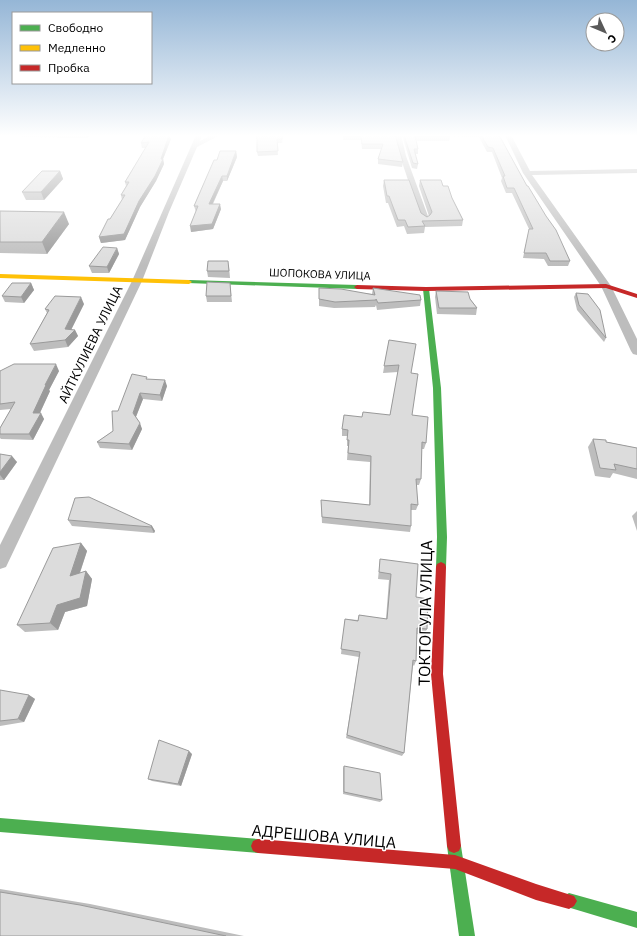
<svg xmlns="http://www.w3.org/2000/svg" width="637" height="936" font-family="'IBM Plex Sans',sans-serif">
<rect width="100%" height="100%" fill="#fff"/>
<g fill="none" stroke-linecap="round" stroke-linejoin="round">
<g fill="#bdbdbd" fill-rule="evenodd">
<path d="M196 135H202L200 141 212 135H220L197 147 169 212 142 281 6 567 0 569V545L132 281Z"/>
<path d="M395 135H401L406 156 429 219 428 221 425 222 421 219 400 156Z"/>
<path d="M505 135H511L530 171 637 169V173L532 175 611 286 637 339V355L633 354 631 351 601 286 523 173Z"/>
</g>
<g fill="#4caf50" fill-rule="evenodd">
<path d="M189 280 357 285 360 287 357 289 187 283 186 282Z"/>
<path d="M426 287 429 289 441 388 447 537 446 567 445 570 441 572 437 570 436 567 437 537 433 388 423 289Z"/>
<path d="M0 818 258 839 263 841 265 846 263 851 258 853 0 832Z"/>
<path d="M454 839 459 841 461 846 475 936H459L447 846 449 841Z"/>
<path d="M569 893 637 912V928L564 906 561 901 564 896Z"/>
</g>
<path fill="#ffc107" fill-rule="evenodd" d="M0 274 189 280 192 282 189 284 0 278Z"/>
<g fill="#c62828" fill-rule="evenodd">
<path d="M606 284 637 294V298L606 288 426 291 357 289 354 287 357 285 426 287Z"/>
<path d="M441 562 445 564 446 567 443 674 461 846 459 851 454 853 449 851 447 846 431 674 436 567 437 564Z"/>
<path d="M258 839 455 855 536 884 574 896 577 901 574 906 569 909 536 900 455 869 258 853 253 851 251 846 253 841Z"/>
</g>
</g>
<g fill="#bdbdbd">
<path d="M0 135H90L87 138 22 137V136Z"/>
<path d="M283 135 282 143H277L278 155 258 156 257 152Z"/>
<path d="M343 135H395L403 162 402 167 378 164V159L382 149H362L361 140H343Z"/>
<path d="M402 135H499L527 186 570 261 568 266H548L544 259 523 258 528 234 529 229 512 193H506L501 181 502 178 492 152H487L479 137 450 136 449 141H416L418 149V154H415L418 164 417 169 412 168Z"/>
<path d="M171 139 163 159 164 164 156 181 140 207 125 240 101 243 99 237 122 200 121 195 126 186 125 182 146 148H142L141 143Z"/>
<path d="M236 151 237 157 227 181H223L213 204 221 209 213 229 191 232 196 212 194 206 217 160Z"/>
<path d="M60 171 63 179 44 200H26L22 192Z"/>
<path d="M384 180 421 213 427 217 429 216 419 186 420 180 443 186 452 198 463 220 462 226 425 227 424 233 407 234 404 226 397 227 388 203H386L383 186Z"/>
<path d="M0 211 69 224 47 254 0 253Z"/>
<path d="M117 248 119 254 109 273H92L89 266Z"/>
<path d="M229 267 230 278 208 277 207 271Z"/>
<path d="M31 283 34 290 24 303 5 302 2 296Z"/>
<path d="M230 283 232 302H207L206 296Z"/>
<path d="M319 288 372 294 373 288 421 300 420 306 377 310 376 305 375 307 334 308 319 306Z"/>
<path d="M436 291 470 299 477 308 476 315 437 314 435 297Z"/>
<path d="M576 293 606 338 604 342 577 310 574 297Z"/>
<path d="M84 304 71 330H75L78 336 68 347 34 351 30 344 47 313 45 309Z"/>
<path d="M389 340 411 373 412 415 426 443 424 449H422L421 479 419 485H416L418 505 416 510H411V526L410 532 322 523 321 500 369 505 370 462 347 460 348 446H347V436H342V429L362 417 390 415 398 372 383 373Z"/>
<path d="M0 371H59L49 390 50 391 40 413 44 419 33 440 1 439 0 438V428L11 409 0 410Z"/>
<path d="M148 379 167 386 162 401 143 399 136 417 142 429 132 450 100 448 97 442 113 431 118 411Z"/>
<path d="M593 439 637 448V479L613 473 610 478 595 476 588 447Z"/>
<path d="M0 454 17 462 4 480H0Z"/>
<path d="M637 511V531L632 516Z"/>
<path d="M68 520 152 526 155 531 154 533 72 526Z"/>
<path d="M81 543 87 551 80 573 86 571 92 579 87 606 65 612 58 630 25 632 17 625Z"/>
<path d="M380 559 416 597 427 629 424 635 417 634 416 661 414 666 413 665 404 753 402 756 346 738 359 657 341 654 345 619 358 620 359 615 386 619 389 580 378 579Z"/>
<path d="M0 691 29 695 35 699 24 722 0 726Z"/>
<path d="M192 754 181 786 152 781 148 779Z"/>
<path d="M344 766 382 800 380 802 343 794V768Z"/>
<path d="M0 889 90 904 244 936H0Z"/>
</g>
<g fill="#9a9a9a">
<path d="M86 135H90L87 138Z"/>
<path d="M169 135 171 139 163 159 164 164 156 181 140 207 125 240 101 243 99 237 161 159Z"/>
<path d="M236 151 237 157 227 181V176Z"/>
<path d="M60 171 63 179 44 200 41 192Z"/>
<path d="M222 176 223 181 210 209 209 204Z"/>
<path d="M220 204 221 209 213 229 191 232 190 226Z"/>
<path d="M64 212 69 224 47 254 42 242Z"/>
<path d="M117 248 119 254 109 273 107 267Z"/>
<path d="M31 283 34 290 24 303 21 297Z"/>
<path d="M81 297 84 304 68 336 65 329Z"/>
<path d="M75 330 78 336 68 347 65 340Z"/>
<path d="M56 364 59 371 49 390 50 391 37 419 33 413 45 385Z"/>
<path d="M165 380 167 386 162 401 160 395Z"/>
<path d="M140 393 143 399 135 419 133 413Z"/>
<path d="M41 413 44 419 33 440 29 434Z"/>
<path d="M140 423 142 429 132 450 129 444Z"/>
<path d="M12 456 17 462 4 480 0 475V472Z"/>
<path d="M152 526 155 531 154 533 151 527Z"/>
<path d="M81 543 87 551 76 584 70 576Z"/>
<path d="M86 571 92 579 87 606 65 612 58 630 50 623 57 605Z"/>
<path d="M29 695 35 699 24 722 18 719Z"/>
<path d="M189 751 192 754 181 786 178 784Z"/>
</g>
<g fill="#dcdcdc" stroke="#9a9a9a">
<path d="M146 135H169L161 159H163L155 176 139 201 124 234 99 237 108 219H110L125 195H121L129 182H125L149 142 141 143Z"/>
<path d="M257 135H282V139H277L278 151 257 152Z"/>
<path d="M343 135H395L403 162 378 159 383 144H362L361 136H343Z"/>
<path d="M404 135H449L450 136H415L418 149H414L418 164 413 163Z"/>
<path d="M481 135H499L527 186H528L546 216 556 230 570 261H550L546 253H524L529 229H533L514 188H507L503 176H505L493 148 488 147Z"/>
<path d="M220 151H236L227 176H222L209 204H220L212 224 190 226 198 206H194L214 160H217Z"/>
<path d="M42 171H60L41 192H22Z"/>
<path d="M384 180H409L421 213 427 217 430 215 432 212 420 180H441L443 186H448L452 198 463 220 422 221 425 226 408 227 405 220H398L389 196H387Z"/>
<path d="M0 211 64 212 42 242H0Z"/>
<path d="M103 247 117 248 107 267 89 266Z"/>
<path d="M208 261H228L229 271H207Z"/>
<path d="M207 282 230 283 231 296H206Z"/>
<path d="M12 283H31L21 297 2 296Z"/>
<path d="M319 288 341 289 375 295 373 288 420 295 421 300 378 303 376 299V300L335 302 319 299Z"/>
<path d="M436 291 468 292 470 299 477 308H439Z"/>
<path d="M576 293 588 294 600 310 606 338 579 305Z"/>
<path d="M55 296 81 297 65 329 75 330 65 340 30 344 49 310 45 309Z"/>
<path d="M389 340 416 344 411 373 418 374 412 415 428 417 426 443 422 442 421 479H416L418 505 411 504V526L322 517 321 500 370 505 371 456 348 453 349 440H347L348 430 342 429 344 415 362 417 363 412 390 415 399 365 384 366Z"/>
<path d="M14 364H56L45 385H46L33 413H41L29 434H0V428L15 402 0 404V371Z"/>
<path d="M132 374 147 377 146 379 165 380 160 395 140 393 133 413 140 423 129 444 97 442 113 431 112 411H118Z"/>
<path d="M593 439 606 440V442L637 448V469L614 464 616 470 600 468Z"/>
<path d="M0 454 12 456 0 472Z"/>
<path d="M89 497 152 526 151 527 68 520 75 498Z"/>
<path d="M81 543 70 576 86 571 80 598 57 605 50 623 17 625 53 548Z"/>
<path d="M380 559 418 564 416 597 428 599 427 629 417 628 416 661 413 660 404 753 347 735 360 652 341 649 345 619 358 621 359 615 387 619 391 574 379 572Z"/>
<path d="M0 690 29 695 18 719 0 721Z"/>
<path d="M159 740 189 751 178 784 148 779Z"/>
<path d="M344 766 380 773 382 800 344 792Z"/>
<path d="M0 892 80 905 226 936H0Z"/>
</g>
<linearGradient id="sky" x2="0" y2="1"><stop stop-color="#95b6d6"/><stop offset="0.51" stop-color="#fff"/><stop offset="1" stop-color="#fff" stop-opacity="0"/></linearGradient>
<rect width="637" height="266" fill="url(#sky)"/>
<g text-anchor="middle" stroke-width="3" stroke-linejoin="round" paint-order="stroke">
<g font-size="11" fill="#000" stroke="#fff">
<text transform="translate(320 274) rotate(2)" y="4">ШОПОКОВА УЛИЦА</text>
</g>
<g font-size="13" fill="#000" stroke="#fff">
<text transform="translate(90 344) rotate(-64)" y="5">АЙТКУЛИЕВА УЛИЦА</text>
</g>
<g font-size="16" fill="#000" stroke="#fff">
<text transform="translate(425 613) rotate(-89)" y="6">ТОКТОГУЛА УЛИЦА</text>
<text transform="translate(324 836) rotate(5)" y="6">АДРЕШОВА УЛИЦА</text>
</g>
</g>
<rect x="12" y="12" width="140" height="72" fill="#ffffff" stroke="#999999"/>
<rect x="20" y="25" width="20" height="6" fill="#4caf50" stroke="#999999"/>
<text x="48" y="32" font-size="12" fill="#000000">Свободно</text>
<rect x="20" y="45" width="20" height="6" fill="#ffc107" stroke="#999999"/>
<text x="48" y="52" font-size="12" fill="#000000">Медленно</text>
<rect x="20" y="65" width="20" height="6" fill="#c62828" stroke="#999999"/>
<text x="48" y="72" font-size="12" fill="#000000">Пробка</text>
<g transform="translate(605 32) rotate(134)"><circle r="19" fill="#ffffff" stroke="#999999"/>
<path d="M0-3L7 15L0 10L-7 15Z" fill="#595959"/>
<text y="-6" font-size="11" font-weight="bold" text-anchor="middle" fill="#000000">С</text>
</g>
</svg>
